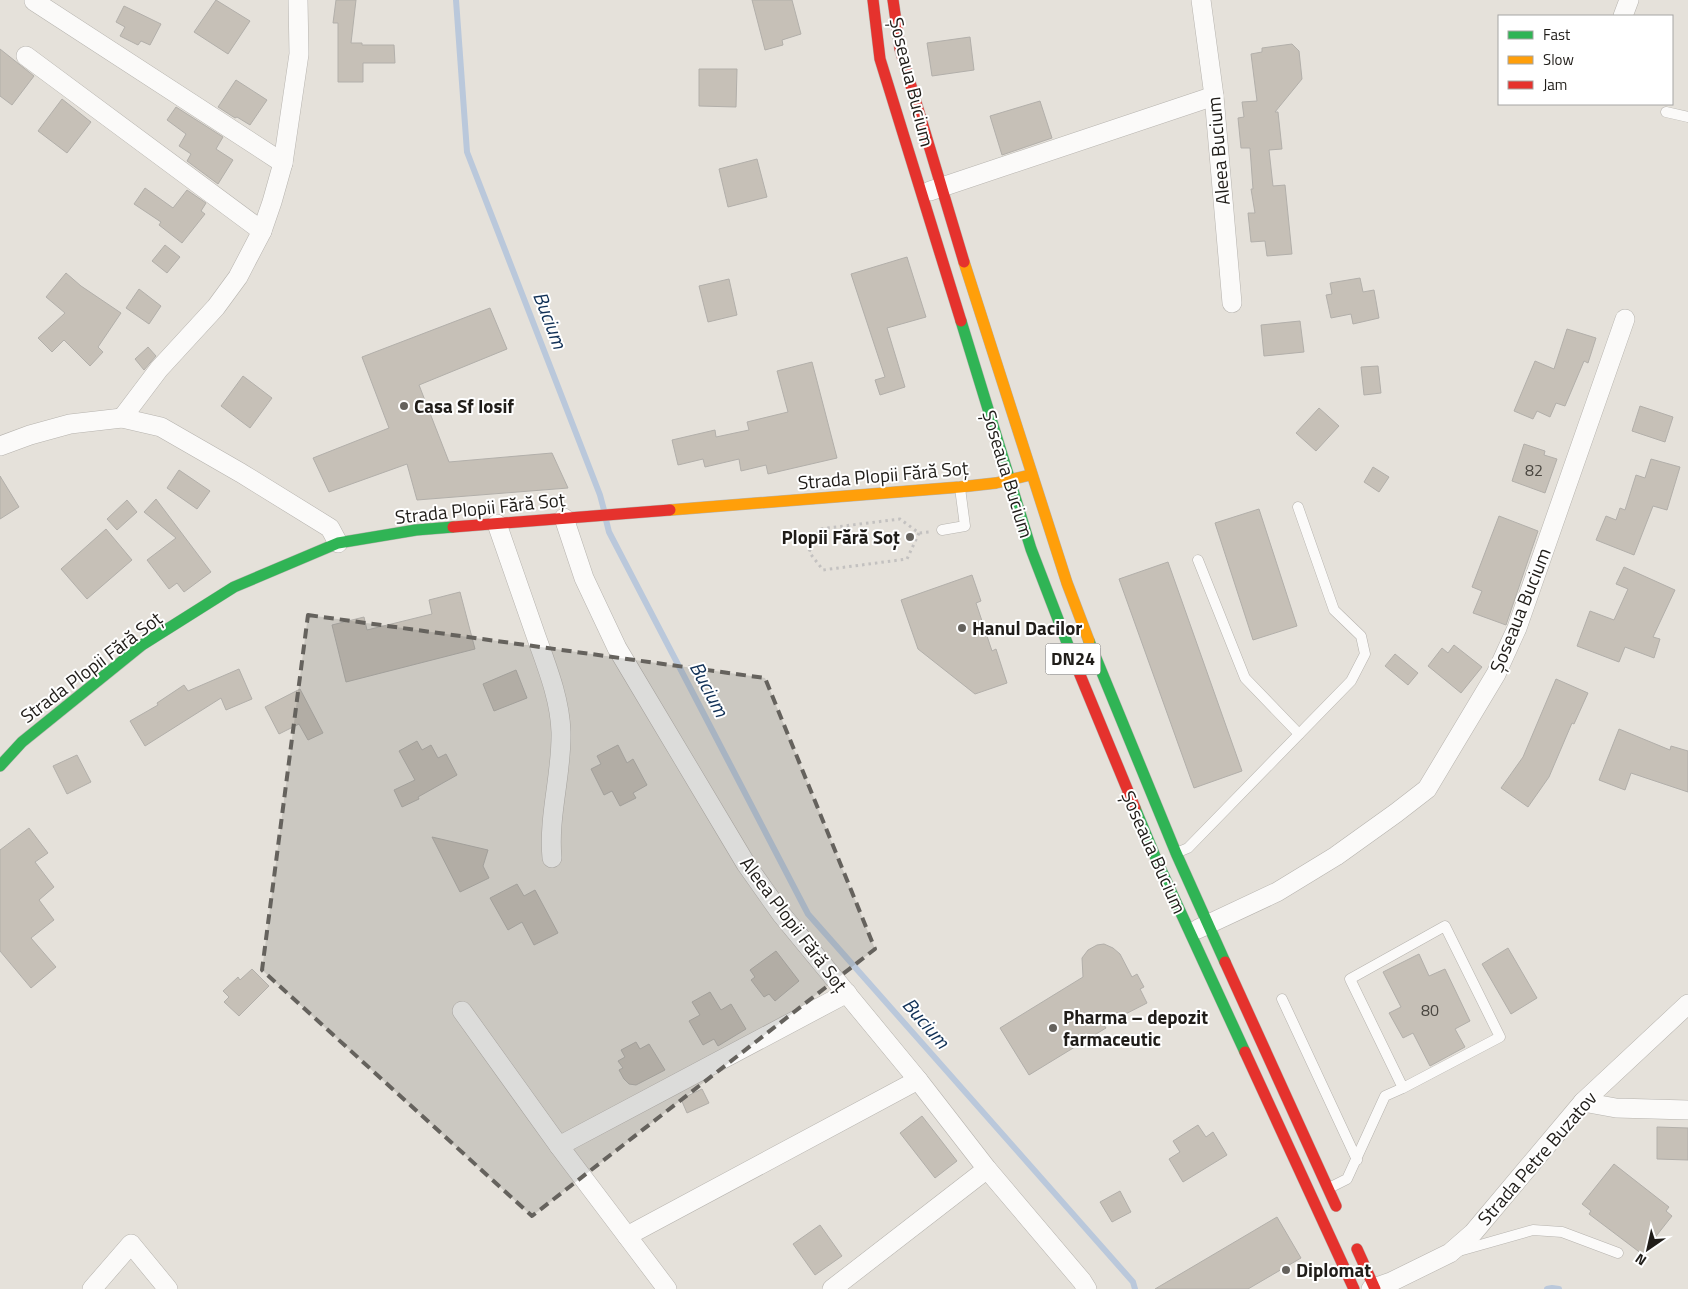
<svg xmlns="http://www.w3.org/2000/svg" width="1688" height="1289" font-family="'Titillium Web',sans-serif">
<rect width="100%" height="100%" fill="#e5e1da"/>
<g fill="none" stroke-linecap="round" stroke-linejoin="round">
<g stroke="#bac8db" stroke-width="6">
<path d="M456 0 467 152 600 495 604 510"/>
<path d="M606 520 609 532 808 914 1133 1282 1135 1289"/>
<path d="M1547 1289 1552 1288 1559 1289"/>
</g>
</g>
<g fill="#c6c0b7" stroke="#b2afaa">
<path d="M216 0 250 21 228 54 194 32Z"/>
<path d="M336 0H356L351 43H362V45H394L395 63H363V82H338V23H333Z"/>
<path d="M752 0H792L801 34 782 40 783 45 765 50Z"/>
<path d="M124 6 161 24 150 45 141 41 138 45 120 36 125 27 116 22Z"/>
<path d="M970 37 974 70 932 76 927 43Z"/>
<path d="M1292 44 1299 51 1302 79 1275 112H1278L1282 149 1269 150 1273 186 1285 185 1292 254 1267 256 1265 241 1251 242 1248 213H1255L1251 189H1253L1250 148H1241L1238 118 1244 117 1242 102 1257 101 1251 54 1262 52V48Z"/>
<path d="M0 49 34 76 12 105 0 96Z"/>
<path d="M699 69H737L736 107 699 106Z"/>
<path d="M236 80 267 100 250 125 237 117 235 118 218 107Z"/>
<path d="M62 99 91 122 67 153 38 131Z"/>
<path d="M1040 101 1052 138 1002 155 990 116Z"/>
<path d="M176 107 223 137 216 149 233 160 218 184 187 161 191 154 179 146 186 134 167 120Z"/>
<path d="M757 159 767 197 728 207 719 169Z"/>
<path d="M145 188 173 208 187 190 206 203 201 211 205 214 182 243 159 225 161 222 134 204Z"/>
<path d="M165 245 180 257 167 273 152 261Z"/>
<path d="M907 257 926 317 887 328 905 387 880 395 875 380 885 377 851 274Z"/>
<path d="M66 273 81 286 121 313 98 347 103 352 90 366 64 340 52 352 38 338 65 313 46 297Z"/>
<path d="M1360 278 1363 292 1374 290 1379 318 1353 324 1351 314 1331 318 1326 295 1332 294 1330 283Z"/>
<path d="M729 279 737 315 708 322 699 286Z"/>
<path d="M139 289 161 306 149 324 126 308Z"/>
<path d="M490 308 507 349 419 385 449 462 552 453 568 488 417 500 407 464 329 492 313 458 389 428 362 357Z"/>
<path d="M1300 321 1304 352 1264 356 1261 325Z"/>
<path d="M1567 329 1596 338 1588 363 1584 361 1565 406 1556 403 1550 417 1537 411 1533 419 1514 411 1535 361 1554 369Z"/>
<path d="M148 347 156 356 144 370 135 359Z"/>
<path d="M812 362 837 458 768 474 766 465 741 471 739 459 705 467 703 459 678 465 672 440 715 430 716 437 749 430 747 422 788 412 777 371Z"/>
<path d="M1378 366 1381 393 1364 395 1361 367Z"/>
<path d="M243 376 272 398 250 428 221 406Z"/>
<path d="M1640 406 1673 417 1665 442 1632 431Z"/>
<path d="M1319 408 1339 426 1316 451 1296 433Z"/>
<path d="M1524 444 1545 451 1544 455 1557 459 1545 493 1512 481Z"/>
<path d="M1651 459 1680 467 1667 510 1653 506 1634 555 1596 540 1606 516 1616 520 1620 508 1625 510 1636 475 1645 478Z"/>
<path d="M1373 467 1389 477 1379 492 1364 482Z"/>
<path d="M179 470 210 491 197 509 167 488Z"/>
<path d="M0 476 19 507 0 519Z"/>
<path d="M156 499 211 572 184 592 177 583 169 589 147 560 176 538 144 512Z"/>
<path d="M127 500 137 512 117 530 107 519Z"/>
<path d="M1259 509 1297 626 1253 640 1215 523Z"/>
<path d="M1499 516 1538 531 1506 625 1473 613 1482 591 1472 587Z"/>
<path d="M106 529 132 560 87 599 61 569Z"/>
<path d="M1168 562 1242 771 1194 788 1119 579Z"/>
<path d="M1624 567 1675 590 1653 637 1660 639 1654 658 1625 647 1619 662 1577 646 1590 611 1614 620 1628 589 1616 584Z"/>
<path d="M972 575 981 601 976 603 992 651 996 649 1007 683 975 694 918 649 901 600Z"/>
<path d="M460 592 475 649 346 682 332 625 364 617 367 630 432 614 429 600Z"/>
<path d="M1454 645 1482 667 1461 693 1428 666 1442 648 1448 653Z"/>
<path d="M1395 654 1418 673 1408 685 1385 666Z"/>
<path d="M239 669 252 699 226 710 221 698 145 746 130 721 158 705 157 703 184 685 188 691Z"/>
<path d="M516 670 527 698 494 711 483 684Z"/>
<path d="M1556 679 1588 693 1574 724 1572 723 1549 777 1528 807 1501 788 1523 757Z"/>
<path d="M300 689 323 733 308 740 299 724 279 734 265 707Z"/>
<path d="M1619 729 1670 750 1671 746 1688 751V792L1631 773 1625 790 1599 780Z"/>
<path d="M417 741 422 750 431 745 438 758 446 754 457 775 418 797 419 799 402 807 394 790 415 780 399 751Z"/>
<path d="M618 745 627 763 633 759 647 785 633 793 636 798 620 806 612 791 604 795 591 769 601 764 597 756Z"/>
<path d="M77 755 91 782 67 794 53 766Z"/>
<path d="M29 828 48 853 35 862 54 887 39 900 54 920 31 938 56 967 31 988 0 951V850Z"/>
<path d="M432 837 488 850 483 866 489 878 460 892Z"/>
<path d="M517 884 524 896 535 890 558 933 534 945 522 922 508 930 490 898Z"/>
<path d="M1104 944 1113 948 1120 954 1132 977 1137 974 1144 987 1140 989 1147 1003 1104 1025 1106 1028 1029 1075 1000 1028 1083 977 1082 958 1088 950 1097 945Z"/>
<path d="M1508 948 1537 998 1511 1014 1482 964Z"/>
<path d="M776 951 799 981 775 1001 769 994 764 997 751 980 755 977 750 970Z"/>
<path d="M1419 954 1429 976 1445 969 1470 1021 1455 1029 1465 1047 1430 1066 1413 1033 1403 1038 1389 1013 1401 1007 1383 972Z"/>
<path d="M252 969 269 986 239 1016 224 1002 229 997 223 991 238 977 240 980Z"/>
<path d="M710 992 721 1010 731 1004 746 1029 718 1046 714 1039 703 1045 689 1021 700 1015 692 1002Z"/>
<path d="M636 1042 640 1049 649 1044 665 1070 636 1085 629 1084 624 1079 619 1070 623 1068 618 1061 625 1057 621 1050Z"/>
<path d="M702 1089 709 1103 687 1113 681 1099Z"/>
<path d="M922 1116 957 1161 935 1178 900 1133Z"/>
<path d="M1198 1125 1206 1137 1213 1132 1227 1155 1183 1182 1169 1159 1180 1152 1173 1141Z"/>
<path d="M1657 1127 1688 1128V1160L1657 1159Z"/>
<path d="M1614 1164 1669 1207 1666 1211 1672 1216 1642 1254 1589 1214 1591 1211 1582 1204Z"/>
<path d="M1120 1191 1131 1212 1112 1222 1100 1202Z"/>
<path d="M1277 1217 1301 1258 1248 1289H1155Z"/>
<path d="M820 1225 842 1256 815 1275 793 1244Z"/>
</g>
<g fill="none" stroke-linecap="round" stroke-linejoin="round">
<g stroke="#b6b3ae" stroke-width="11">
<g id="lane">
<path d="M1666 112 1688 117"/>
<path d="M942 530 965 526 960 488"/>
<path d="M1198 560 1245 678 1299 734"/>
<path d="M1176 853 1188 848 1351 681 1365 654 1361 636 1334 610 1298 507"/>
<path d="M1282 999 1357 1160"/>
<path d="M1329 1188 1347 1179 1385 1096 1403 1088 1350 979 1445 926 1500 1037 1403 1088"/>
<path d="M1459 1251 1533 1230 1562 1232 1618 1253"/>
</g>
</g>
<g stroke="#b6b3ae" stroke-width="20">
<g id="street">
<path d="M1201 0 1214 96 1232 303"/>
<path d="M34 1 283 163"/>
<path d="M1623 16 1629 0"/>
<path d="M26 56 262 231"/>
<path d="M930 191 1214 96"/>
<path d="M122 418 159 369 216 307 238 277 262 231 272 202 283 163 299 54 298 0"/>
<path d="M0 446 30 435 70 424 122 418 161 427 241 473 330 528 338 543"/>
<path d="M564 518 584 578 617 648 746 864 782 915 918 1080 987 1169 1082 1281 1087 1289"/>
<path d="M497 524C510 562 523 599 536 636 547 667 560 699 561 732 562 774 548 816 552 858"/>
<path d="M1198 929 1277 892 1336 856 1396 813 1427 789 1496 674 1517 628 1625 319"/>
<path d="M462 1011 559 1146 627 1236"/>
<path d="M1583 1102 1616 1108 1688 1110"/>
<path d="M559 1146 847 993"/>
<path d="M92 1289 131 1244 168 1289"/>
<path d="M667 1289 627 1236 918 1080"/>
<path d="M832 1289 987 1169"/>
<path d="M1371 1289 1391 1282 1450 1253 1473 1233 1583 1102 1688 1004"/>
</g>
</g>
<g stroke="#b6b3ae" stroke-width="12">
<g id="fast">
<path d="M961 321 1031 549 1071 653"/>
<path d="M1089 641 1176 853 1225 962"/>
<path d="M0 766 22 742 142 645 234 587 338 543 416 530 453 527"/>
<path d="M1135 808 1157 861 1245 1052"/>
</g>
</g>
<g stroke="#b6b3ae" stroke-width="12">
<g id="slow">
<path d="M964 262 1067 583 1089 641"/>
<path d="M670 510 960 487 996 483 1030 475"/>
</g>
</g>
<g stroke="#b6b3ae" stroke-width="12">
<g id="jam">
<path d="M873 0 880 59 961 321"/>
<path d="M893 0 900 49 964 262"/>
<path d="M453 527 670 510"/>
<path d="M1071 653 1135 808"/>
<path d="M1225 962 1336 1206"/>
<path d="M1245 1052 1354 1289"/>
<path d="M1357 1249 1375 1289"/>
</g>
</g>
<path stroke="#c3c1c0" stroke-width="3" stroke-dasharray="2.5 4" stroke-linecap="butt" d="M919 533 907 559 823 570 809 552 820 529 900 519 919 533 929 532"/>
<use href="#lane" stroke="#fbfaf9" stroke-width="10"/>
<use href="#street" stroke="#fbfaf9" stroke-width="19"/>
<use href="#fast" stroke="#30b455" stroke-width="11"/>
<use href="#slow" stroke="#ff9f0a" stroke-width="11"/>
<use href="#jam" stroke="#e5322d" stroke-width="11"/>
</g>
<path fill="#65625d" fill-opacity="0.2" stroke="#65625d" stroke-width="4" stroke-dasharray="10 6" stroke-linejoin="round" d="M308 615 765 678 875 949 532 1216 262 970Z"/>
<g fill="#65625d" stroke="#fff" stroke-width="2">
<circle cx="404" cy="406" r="5"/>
<circle cx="910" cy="537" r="5"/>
<circle cx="962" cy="628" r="5"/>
<circle cx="1053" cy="1028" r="5"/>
<circle cx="1286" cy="1270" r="5"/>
</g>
<g text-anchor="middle" stroke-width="4" stroke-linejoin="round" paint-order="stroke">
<g font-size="16" fill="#4a4640">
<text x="1534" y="476">82</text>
<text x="1430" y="1016">80</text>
</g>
<rect fill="#fff" stroke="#63615e" stroke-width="1" x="1045.5" y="643.5" width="55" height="31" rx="4"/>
<g font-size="18" font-weight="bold" fill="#201d19">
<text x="1073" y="665">DN24</text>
</g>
<g font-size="19" fill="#201d19" stroke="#fff">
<text transform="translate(912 82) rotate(76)" y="7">Șoseaua Bucium</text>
<text transform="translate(1218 151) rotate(-95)" y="7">Aleea Bucium</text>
<text transform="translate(1008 474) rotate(73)" y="7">Șoseaua Bucium</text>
<text transform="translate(883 475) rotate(-5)" y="7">Strada Plopii Fără Soț</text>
<text transform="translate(480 508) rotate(-6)" y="7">Strada Plopii Fără Soț</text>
<text transform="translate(1520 610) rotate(-68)" y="7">Șoseaua Bucium</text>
<text transform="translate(91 667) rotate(-37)" y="7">Strada Plopii Fără Soț</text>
<text transform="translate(1154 852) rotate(66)" y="7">Șoseaua Bucium</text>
<text transform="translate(794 924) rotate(53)" y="7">Aleea Plopii Fără Soț</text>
<text transform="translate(1537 1158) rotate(-49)" y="7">Strada Petre Buzatov</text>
</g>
<g font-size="19" font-weight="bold" fill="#201d19" stroke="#fff" text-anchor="start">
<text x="414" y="413">Casa Sf Iosif</text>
<text x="900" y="544" text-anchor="end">Plopii Fără Soț</text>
<text x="972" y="635">Hanul Dacilor</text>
<text x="1063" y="1024">Pharma – depozit<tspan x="1063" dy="22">farmaceutic</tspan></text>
<text x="1296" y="1277">Diplomat</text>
</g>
<g font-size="20" font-style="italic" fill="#103056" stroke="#fff">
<text transform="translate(550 320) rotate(69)" y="7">Bucium</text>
<text transform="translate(709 689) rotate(62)" y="7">Bucium</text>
<text transform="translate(926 1023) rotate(49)" y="7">Bucium</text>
</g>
</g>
<rect x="1498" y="15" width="175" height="90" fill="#ffffff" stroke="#a6a5a3"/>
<rect x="1508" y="31" width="25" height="8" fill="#30b455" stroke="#a6a5a3"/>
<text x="1543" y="40" font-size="15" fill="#201d19">Fast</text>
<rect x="1508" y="56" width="25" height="8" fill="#ff9f0a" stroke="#a6a5a3"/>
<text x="1543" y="65" font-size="15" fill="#201d19">Slow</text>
<rect x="1508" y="81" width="25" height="8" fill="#e5322d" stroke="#a6a5a3"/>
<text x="1543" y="90" font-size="15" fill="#201d19">Jam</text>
<g transform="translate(1648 1249) rotate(214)" stroke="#ffffff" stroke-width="4" paint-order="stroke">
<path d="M0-4L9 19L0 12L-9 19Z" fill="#201d19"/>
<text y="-8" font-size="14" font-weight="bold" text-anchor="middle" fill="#201d19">N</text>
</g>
</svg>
